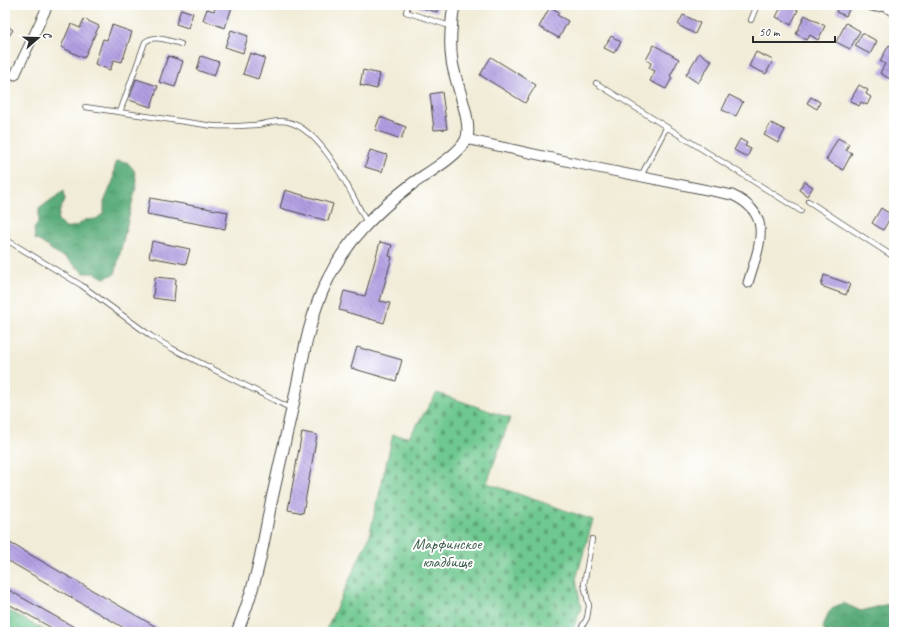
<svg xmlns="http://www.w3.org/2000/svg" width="899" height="637" font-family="Caveat,sans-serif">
<defs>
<pattern id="grass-dots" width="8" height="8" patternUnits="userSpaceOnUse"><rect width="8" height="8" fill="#6ec88f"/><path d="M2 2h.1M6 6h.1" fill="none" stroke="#5ba375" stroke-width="1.8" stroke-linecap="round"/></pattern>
<pattern id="forest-crowns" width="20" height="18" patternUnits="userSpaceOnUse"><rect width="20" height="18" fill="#5aac7a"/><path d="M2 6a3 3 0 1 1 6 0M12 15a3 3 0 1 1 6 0" fill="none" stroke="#4b8c64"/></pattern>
<pattern id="cemetery-stones" width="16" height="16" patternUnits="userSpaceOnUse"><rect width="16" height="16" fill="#6ec88f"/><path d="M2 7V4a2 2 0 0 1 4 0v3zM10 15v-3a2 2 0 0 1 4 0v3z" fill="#5ba375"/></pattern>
<pattern id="building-back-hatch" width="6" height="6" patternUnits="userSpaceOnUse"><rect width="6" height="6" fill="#b19fe3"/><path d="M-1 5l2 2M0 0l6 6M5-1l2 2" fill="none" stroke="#9082b8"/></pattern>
</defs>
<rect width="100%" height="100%" fill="#fff"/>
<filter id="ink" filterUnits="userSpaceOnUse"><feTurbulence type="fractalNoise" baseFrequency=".025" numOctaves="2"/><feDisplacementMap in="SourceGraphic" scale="8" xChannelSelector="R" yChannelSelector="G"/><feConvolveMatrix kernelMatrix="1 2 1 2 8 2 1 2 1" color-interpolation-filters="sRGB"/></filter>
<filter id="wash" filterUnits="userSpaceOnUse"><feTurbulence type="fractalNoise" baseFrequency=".012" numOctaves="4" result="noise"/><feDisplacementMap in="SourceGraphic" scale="16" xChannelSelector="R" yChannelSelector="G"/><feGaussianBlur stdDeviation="0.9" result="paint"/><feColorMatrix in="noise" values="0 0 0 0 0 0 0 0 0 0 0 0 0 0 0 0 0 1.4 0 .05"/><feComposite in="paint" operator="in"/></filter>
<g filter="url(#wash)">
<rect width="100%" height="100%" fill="#f1ecd7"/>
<path fill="url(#grass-dots)" stroke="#4c7a5d" d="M5 609 48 632H5Z"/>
<g fill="url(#forest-crowns)" stroke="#426c52">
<path d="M116 161 127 162 134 170 137 183 115 274 104 278 95 273H84L66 258 57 254 44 244 35 239 34 229 39 220V209C47 202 56 197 64 191L65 201 60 210 58 220 65 228 76 226 85 220 96 219 104 213V202L113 181 114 171Z"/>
<path d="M843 603 861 611 884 605 894 604V632H825L823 628C828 613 828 609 843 603Z"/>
</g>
<path fill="url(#cemetery-stones)" stroke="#4c7a5d" d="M437 393 510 418 487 483 593 520 576 579 581 608 572 632H325L369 537 393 435 409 437Z"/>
<g id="blocks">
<g fill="url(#building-back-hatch)">
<path d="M216 5H225L232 7 225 28 203 20 207 9 214 11Z"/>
<path d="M419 5H438L437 12 418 7Z"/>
<path d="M782 5H794L793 7 798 10 791 25 776 17Z"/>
<path d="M839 5H851L846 16 836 12Z"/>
<path d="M550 7 559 12 557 15 568 21 559 38 539 27Z"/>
<path d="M181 9 193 13 188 28 176 24Z"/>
<path d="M683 15 700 23 695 34 678 25Z"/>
<path d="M805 15 825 26 818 40 810 35 807 40 796 34Z"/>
<path d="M84 19 99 26 84 58 61 47 71 24 80 28Z"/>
<path d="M846 23 860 31 850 49 836 42Z"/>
<path d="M5 24 13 30 5 42Z"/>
<path d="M112 25 132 32 122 62 114 60 110 70 95 64 103 39 107 40Z"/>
<path d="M231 30 248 36 243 53 225 47Z"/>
<path d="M862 33 877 41 870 54 855 46Z"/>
<path d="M611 36 621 42 614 53 604 48Z"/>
<path d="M654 45 679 59 670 76 672 78 666 89 650 81 655 71 649 68 651 63 646 60Z"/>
<path d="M889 45 894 48V72L890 79 880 73 885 64 880 61Z"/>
<path d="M756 52 773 60 766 74 749 66Z"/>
<path d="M250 53 265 58 258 79 243 74Z"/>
<path d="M699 53 712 61 698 83 686 75Z"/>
<path d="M168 56 183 61 175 87 159 82Z"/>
<path d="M201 56 219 62 214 76 197 70Z"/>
<path d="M491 57 536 85 525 103 480 75Z"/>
<path d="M363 70 380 74 377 89 360 85Z"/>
<path d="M136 79 158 86 151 107 129 100Z"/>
<path d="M859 85 868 90 866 94 871 97 867 105 861 102 859 106 850 101Z"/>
<path d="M442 92 447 129 434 130 430 94Z"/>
<path d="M729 95 743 102 736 116 722 110Z"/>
<path d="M811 97 820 102 817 109 807 103Z"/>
<path d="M380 117 406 127 401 139 375 130Z"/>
<path d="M771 123 785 130 778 143 764 135Z"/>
<path d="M838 138 849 144 846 150 852 153 843 170 826 160Z"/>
<path d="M740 139 747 143 745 146 751 149 747 157 734 150Z"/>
<path d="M370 150 387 155 382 172 365 167Z"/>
<path d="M804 181 813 187 807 196 799 190Z"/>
<path d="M285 190 333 204 328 221 280 208Z"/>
<path d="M150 198 228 212 225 229 147 214Z"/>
<path d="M881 208 892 215 883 230 872 223Z"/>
<path d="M152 241 190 249 186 264 149 257Z"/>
<path d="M380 242 392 245 389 256 392 257 380 301 390 303 384 323 339 310 344 291 365 296Z"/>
<path d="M824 275 850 284 846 295 821 286Z"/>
<path d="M155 277 176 279 174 301 153 298Z"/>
<path d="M357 347 402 360 396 381 351 368Z"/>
<path d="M302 432 317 435 303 513 288 510Z"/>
<path d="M5 540 165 632H131L5 559Z"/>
<path d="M5 588 83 632H59L5 602Z"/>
</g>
</g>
</g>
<g filter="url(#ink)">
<use href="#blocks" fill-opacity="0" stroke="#494845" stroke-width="1"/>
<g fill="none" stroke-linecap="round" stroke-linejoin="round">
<g stroke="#494845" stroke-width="6">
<g id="service">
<path d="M408 5 406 12 450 26"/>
<path d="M751 20 757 5"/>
<path d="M596 83 801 211"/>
<path d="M85 107 213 126C228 127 242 126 256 125 264 124 273 121 281 121 320 122 351 193 367 223"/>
<path d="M120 112 145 42C155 34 169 41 181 44"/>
<path d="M641 176 666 128"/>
<path d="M808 201 894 257"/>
<path d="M5 239 81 285 151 336 173 349 292 409"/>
<path d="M579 632 587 618 589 606 584 584 592 539"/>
</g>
</g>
<g stroke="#494845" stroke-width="11">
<g id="minor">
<path d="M883 5 894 12"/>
<path d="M15 75 48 5"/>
<path d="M466 139 593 167 732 195C776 215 758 248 748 283"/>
</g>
</g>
<g stroke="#494845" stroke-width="13">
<g id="tertiary">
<path d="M872 5 876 6 884 5"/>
<path d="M237 632C244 615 250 597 255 579 262 554 266 528 271 503 279 467 287 432 295 396 303 358 309 317 327 281 346 241 377 211 412 184 426 174 459 155 466 140 474 124 454 80 452 61 449 42 451 24 454 5"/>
</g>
</g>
<use href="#service" stroke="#fff" stroke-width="4.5"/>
<use href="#minor" stroke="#fff" stroke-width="9"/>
<use href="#tertiary" stroke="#fff" stroke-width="11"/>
</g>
</g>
<g text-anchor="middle" stroke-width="4" stroke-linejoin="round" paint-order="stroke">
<g font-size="16" fill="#42624e" stroke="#fff">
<text x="447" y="549">Марфинское<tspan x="447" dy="18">кладбище</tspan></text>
</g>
</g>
<rect width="899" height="637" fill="none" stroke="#fff" stroke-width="20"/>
<g transform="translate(38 38) rotate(70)" stroke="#ffffff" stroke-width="3" paint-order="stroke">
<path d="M0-3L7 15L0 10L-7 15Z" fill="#2b2b2b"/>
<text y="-6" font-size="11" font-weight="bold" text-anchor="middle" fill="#2b2b2b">С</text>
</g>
<path d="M753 36v6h82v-6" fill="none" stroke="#2b2b2b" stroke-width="2"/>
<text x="759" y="36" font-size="12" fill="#2b2b2b" stroke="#ffffff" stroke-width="3" paint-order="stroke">50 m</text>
</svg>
